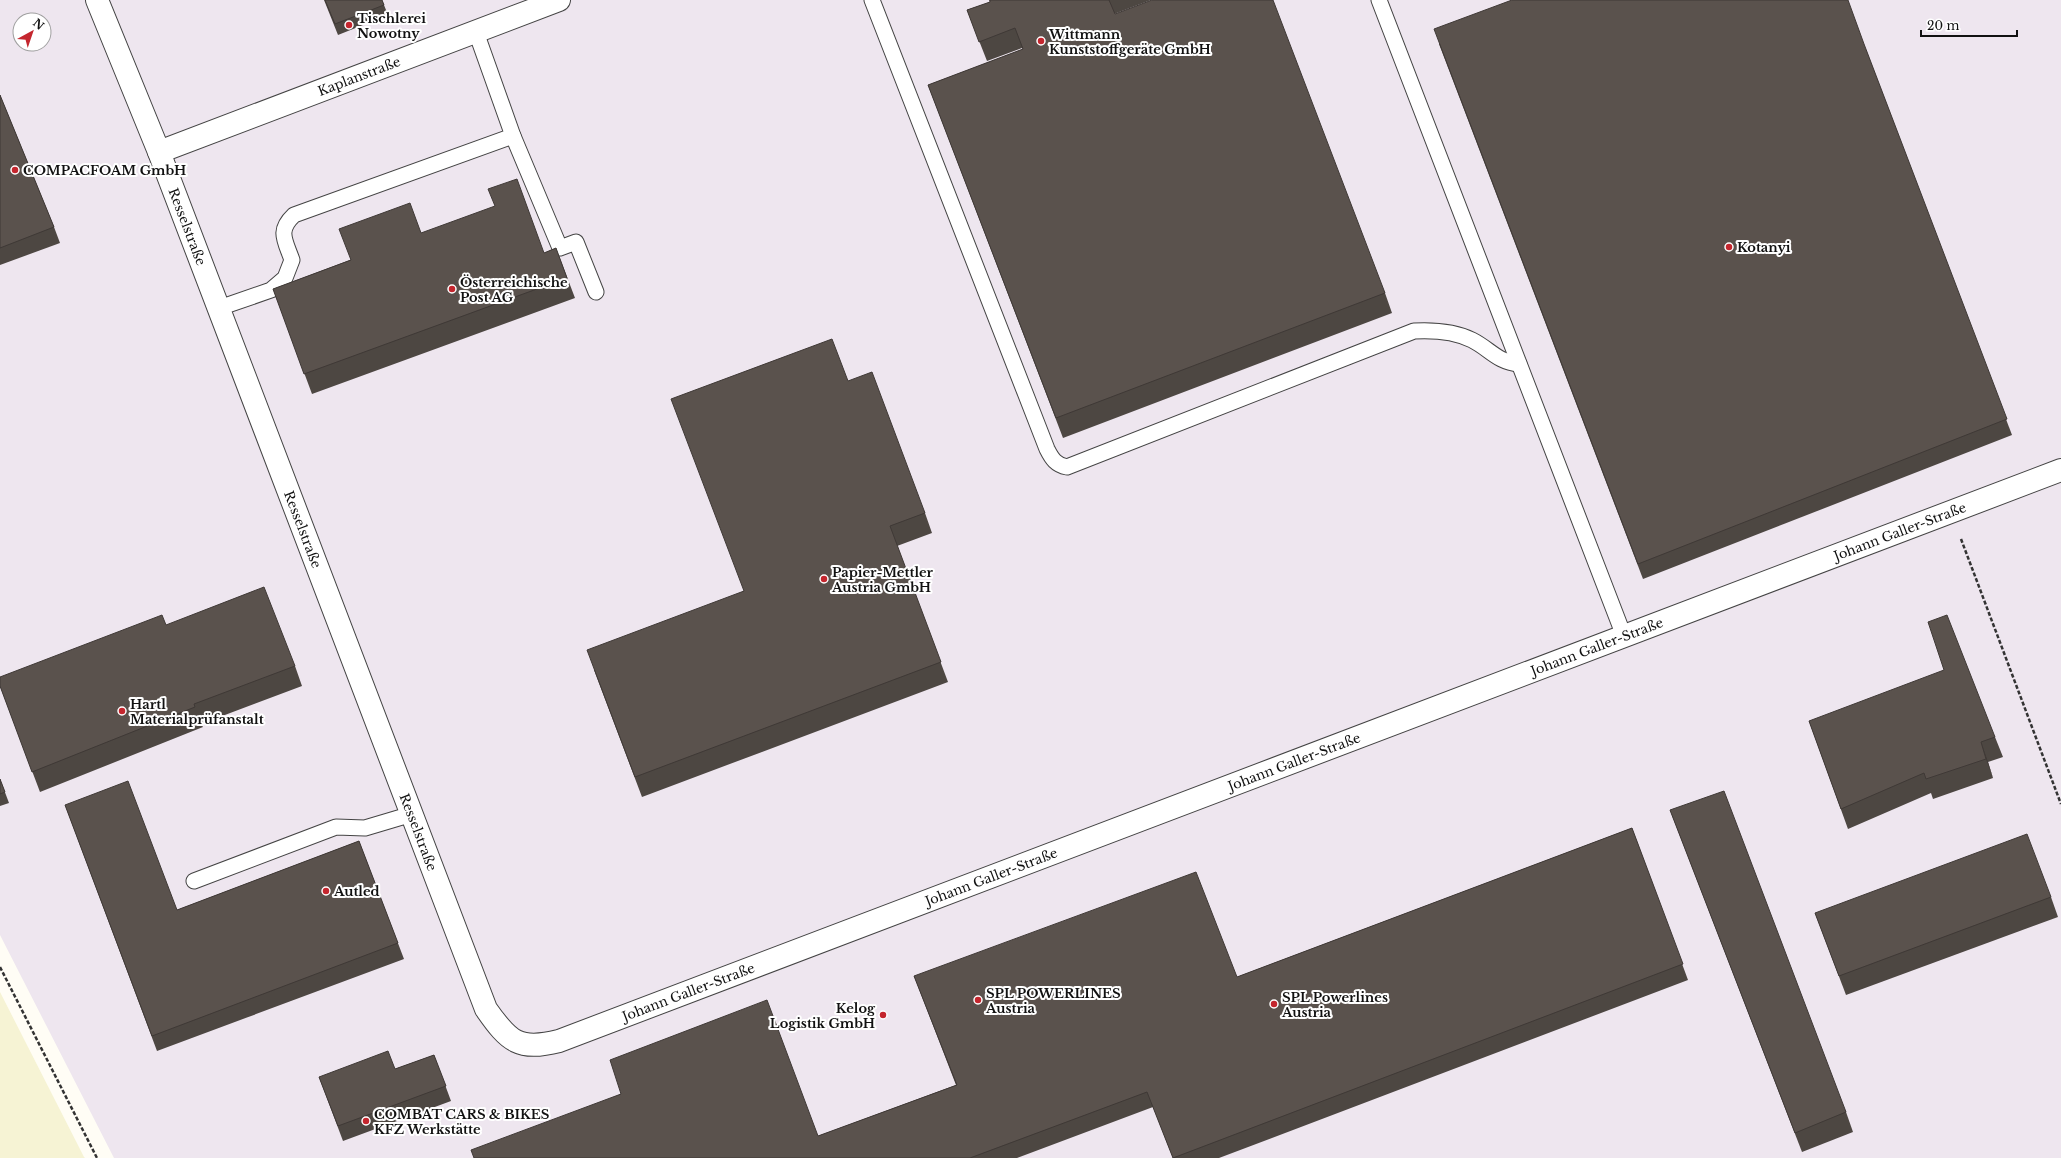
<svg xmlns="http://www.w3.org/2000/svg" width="2061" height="1158" font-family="'Libre Baskerville',serif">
<rect width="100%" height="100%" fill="#fffdf5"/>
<path fill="#eee6ef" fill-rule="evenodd" d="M0 0H2061V1158H114L0 935ZM20 20H44V44H20Z"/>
<path fill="#f6f3d4" d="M0 992 84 1157 85 1158H0Z"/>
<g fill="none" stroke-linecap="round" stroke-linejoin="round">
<g stroke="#444" stroke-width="17">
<g id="service">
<path d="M872 0 1047 449C1052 459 1056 465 1067 467L1414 331C1433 330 1454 331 1472 340 1490 349 1497 362 1519 364"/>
<path d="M1379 0 1624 636"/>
<path d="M513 136 560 248 576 242 596 292"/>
<path d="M219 308 271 290 285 278 292 260C285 240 277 231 294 215L513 136 476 32"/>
<path d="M194 881 336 827 365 828 412 814"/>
</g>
</g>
<g stroke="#444" stroke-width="24">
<g id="minor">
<path id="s1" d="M97 0 159 152 486 1009C509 1042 519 1051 559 1041L2061 470"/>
<path id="s2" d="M159 152 559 0"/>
</g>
</g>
<g stroke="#333" stroke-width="2.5" stroke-dasharray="4 2" stroke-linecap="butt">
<path d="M1961 539 2061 804"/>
<path d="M0 967 97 1158"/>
</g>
<use href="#service" stroke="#fff" stroke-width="15"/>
<use href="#minor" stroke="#fff" stroke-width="22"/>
</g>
<g fill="#4d4742">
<path d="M324 0H382L388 15 338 35Z"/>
<path d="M989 0H1151L1114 14 1385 293 1392 313 1063 438 928 85 1023 49 1022 48 987 61 967 10 990 2Z"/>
<path d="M1439 44 1866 50 2012 435 1643 579Z"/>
<path d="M0 95 54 227 60 243 0 265Z"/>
<path d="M421 233 544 253 556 248 575 298 312 394 273 289 350 260Z"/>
<path d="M848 381 925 513 932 533 897 546 948 682 642 797 594 670 744 591Z"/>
<path d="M166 625 295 666 302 686 201 724 203 727 40 792 0 686Z"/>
<path d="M1809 721 1995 737 2003 757 1988 762 1993 778 1933 799 1931 793 1848 829Z"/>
<path d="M0 779 9 803 0 806Z"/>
<path d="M65 805 177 910 359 841 404 959 157 1051Z"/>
<path d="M1670 810 1846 1112 1853 1132 1802 1152Z"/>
<path d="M1632 828 1688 980 1219 1158H1173L1153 1107 1017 1158H474L621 1094 818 1136 956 1085 914 976 1237 977Z"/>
<path d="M2051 897 2058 917 1846 995 1815 913Z"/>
<path d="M434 1055 451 1101 343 1141 319 1077 395 1069Z"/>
</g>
<path fill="#3f3936" d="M1981 742 1988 762 1993 778 1986 759Z"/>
<g fill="#5a524d" stroke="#3f3936">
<path d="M325 0H382L384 5 335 24Z"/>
<path d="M990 0H1109L1115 14 1152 0H1273L1385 293 1056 418 928 85 1023 49 1015 28 979 42 967 10 990 2Z"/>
<path d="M1512 0H1848L1864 44 2007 419 1638 564 1434 29Z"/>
<path d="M0 95 54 227 0 248Z"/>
<path d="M517 179 544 253 556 248 567 278 304 374 273 289 351 260 339 229 410 203 421 233 495 206 488 189Z"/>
<path d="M832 339 848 381 872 372 925 513 890 526 941 662 635 777 587 650 744 591 671 399Z"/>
<path d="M264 587 295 666 194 704 195 707 32 772 0 686V677L162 615 166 625Z"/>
<path d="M1947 615 1995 737 1981 742 1986 759 1926 779 1924 773 1841 809 1809 721 1944 670 1928 622Z"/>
<path d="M0 779 5 792 0 794Z"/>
<path d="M128 781 177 910 359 841 398 943 152 1036 65 805Z"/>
<path d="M1724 791 1846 1112 1795 1133 1670 810Z"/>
<path d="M1632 828 1683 964 1173 1158 1147 1092 970 1158H474L471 1150 621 1094 610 1060 767 1000 818 1136 957 1085 914 976 1196 872 1237 977Z"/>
<path d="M2027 834 2051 897 1839 976 1815 913Z"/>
<path d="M388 1051 395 1069 434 1055 446 1086 338 1126 319 1077Z"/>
</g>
<g fill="#c4262e" stroke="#fff" stroke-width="1.5">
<circle cx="349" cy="25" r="4"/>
<circle cx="1041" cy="41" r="4"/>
<circle cx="15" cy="170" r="4"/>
<circle cx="1729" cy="247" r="4"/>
<circle cx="452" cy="289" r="4"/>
<circle cx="824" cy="579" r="4"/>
<circle cx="122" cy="711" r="4"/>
<circle cx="326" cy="891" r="4"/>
<circle cx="978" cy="1000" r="4"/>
<circle cx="1274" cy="1004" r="4"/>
<circle cx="883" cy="1015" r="4"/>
<circle cx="366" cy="1121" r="4"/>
</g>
<g text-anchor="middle" stroke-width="4" stroke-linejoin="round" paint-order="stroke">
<g font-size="13" font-weight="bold" fill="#111" stroke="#fff" text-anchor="start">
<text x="357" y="23">Tischlerei<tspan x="357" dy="15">Nowotny</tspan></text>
<text x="1049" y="39">Wittmann<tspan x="1049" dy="15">Kunststoffgeräte GmbH</tspan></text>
<text x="23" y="175">COMPACFOAM GmbH</text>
<text x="1737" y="252">Kotanyi</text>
<text x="460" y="287">Österreichische<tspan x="460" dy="15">Post AG</tspan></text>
<text x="832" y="577">Papier-Mettler<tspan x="832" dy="15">Austria GmbH</tspan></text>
<text x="130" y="709">Hartl<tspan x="130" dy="15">Materialprüfanstalt</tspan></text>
<text x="334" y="896">Autled</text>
<text x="986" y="998">SPL POWERLINES<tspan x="986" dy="15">Austria</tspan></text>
<text x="1282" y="1002">SPL Powerlines<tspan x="1282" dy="15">Austria</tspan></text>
<text x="875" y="1013" text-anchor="end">Kelog<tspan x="875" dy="15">Logistik GmbH</tspan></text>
<text x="374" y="1119">COMBAT CARS &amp; BIKES<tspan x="374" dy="15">KFZ Werkstätte</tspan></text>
</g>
<g font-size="13" fill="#111" stroke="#fff">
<text dy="5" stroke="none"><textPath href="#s2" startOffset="214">Kaplanstraße</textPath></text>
<text dy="5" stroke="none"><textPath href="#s1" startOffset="244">Resselstraße</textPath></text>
<text dy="5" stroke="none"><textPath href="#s1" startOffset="568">Resselstraße</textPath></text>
<text dy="5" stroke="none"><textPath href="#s1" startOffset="2604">Johann Galler-Straße</textPath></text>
<text dy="5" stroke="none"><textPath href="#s1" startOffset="2280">Johann Galler-Straße</textPath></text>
<text dy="5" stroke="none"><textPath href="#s1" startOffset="1956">Johann Galler-Straße</textPath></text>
<text dy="5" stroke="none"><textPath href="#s1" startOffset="892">Resselstraße</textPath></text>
<text dy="5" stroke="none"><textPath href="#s1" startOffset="1632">Johann Galler-Straße</textPath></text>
<text dy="5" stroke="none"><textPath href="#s1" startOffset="1308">Johann Galler-Straße</textPath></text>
</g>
</g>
<g transform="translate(32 32) rotate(40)"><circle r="19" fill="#ffffff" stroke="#a0a0a0"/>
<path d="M0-3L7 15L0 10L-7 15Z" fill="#c4262e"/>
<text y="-6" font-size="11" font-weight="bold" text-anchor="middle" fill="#111111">N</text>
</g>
<path d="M1921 30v6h96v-6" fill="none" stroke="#111111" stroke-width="2"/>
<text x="1927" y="30" font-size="12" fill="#111111" stroke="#ffffff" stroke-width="3" paint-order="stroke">20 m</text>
</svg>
